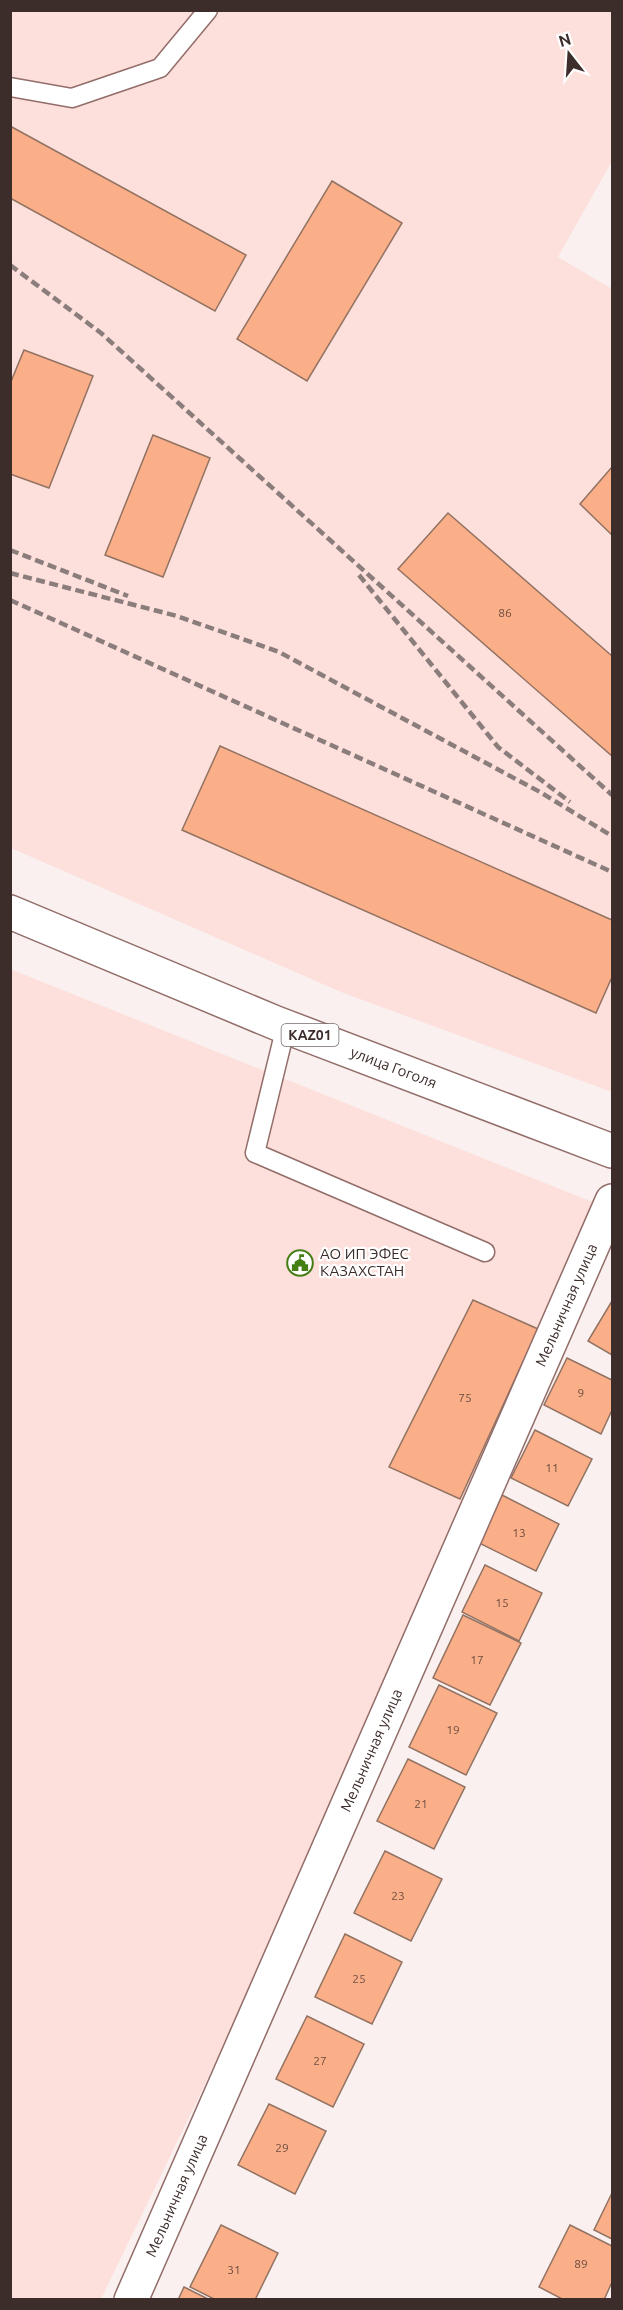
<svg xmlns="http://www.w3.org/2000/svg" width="623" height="2310" font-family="Ubuntu,sans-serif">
<rect width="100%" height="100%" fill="#f9f0ef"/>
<g fill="#fddfdb">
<path d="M11 11H612V161L558 257 612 289V1092L341 992 11 848Z"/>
<path d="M10 969 605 1207 301 1886 101 2299H11Z"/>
</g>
<g fill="#fbaf88" stroke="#927262" stroke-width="1.5">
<path d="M10 126 246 255 215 311 10 198Z"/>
<path d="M332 181 402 223 307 381 237 339Z"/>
<path d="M24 350 93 376 49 488 10 474V384Z"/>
<path d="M153 435 210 458 163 577 105 555Z"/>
<path d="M612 467V535L580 504Z"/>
<path d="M448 513 612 656V756L398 569Z"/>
<path d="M220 746 612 920V977L596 1013 182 830Z"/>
<path d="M473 1300 538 1329 460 1499 389 1467Z"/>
<path d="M612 1301V1355L588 1341Z"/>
<path d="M567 1358 612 1380V1410L601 1434 544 1405Z"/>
<path d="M535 1430 592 1459 568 1506 511 1478Z"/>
<path d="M502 1495 559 1524 536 1571 479 1543Z"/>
<path d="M485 1565 542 1593 519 1641 462 1612Z"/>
<path d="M463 1615 521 1643 490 1705 433 1678Z"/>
<path d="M439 1685 497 1713 466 1775 409 1747Z"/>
<path d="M408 1759 465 1787 434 1849 377 1821Z"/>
<path d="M385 1851 442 1879 411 1941 354 1913Z"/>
<path d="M345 1934 402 1962 372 2024 315 1997Z"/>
<path d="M307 2016 364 2044 333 2107 276 2079Z"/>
<path d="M269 2104 326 2131 295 2194 238 2165Z"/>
<path d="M612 2193V2239L594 2230Z"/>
<path d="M221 2225 278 2253 255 2300H216L190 2287Z"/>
<path d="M570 2225 612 2246V2282L604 2300H564L539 2287Z"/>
<path d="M184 2287 210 2300H178Z"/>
</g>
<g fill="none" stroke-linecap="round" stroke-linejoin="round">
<g stroke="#926d69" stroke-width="21">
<g id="service">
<path d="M10 87 72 98 160 68 208 10"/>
<path d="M286 1026 255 1153 485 1252"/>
</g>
</g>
<g stroke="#926d69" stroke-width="36">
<g id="minor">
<path id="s1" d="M131 2300 612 1201"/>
</g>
</g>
<g stroke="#926d69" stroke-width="36">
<g id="trunk">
<path id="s2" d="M10 912 276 1023 612 1151"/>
</g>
</g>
<use href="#service" stroke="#fff" stroke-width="18"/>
<use href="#minor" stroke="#fff" stroke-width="33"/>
<use href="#trunk" stroke="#fff" stroke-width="33"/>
<g stroke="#8a7d7b" stroke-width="4.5" stroke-dasharray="9 4.5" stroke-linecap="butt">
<path d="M10 265 101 333 612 795"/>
<path d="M10 550 128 596"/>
<path d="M10 573 177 616 279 652 540 792 612 836"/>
<path d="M359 575 498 747 570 802"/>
<path d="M10 600 612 872"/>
</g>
</g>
<defs>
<g id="civic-ring" transform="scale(1.35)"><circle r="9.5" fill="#fff" stroke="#467e16" stroke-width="1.5"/><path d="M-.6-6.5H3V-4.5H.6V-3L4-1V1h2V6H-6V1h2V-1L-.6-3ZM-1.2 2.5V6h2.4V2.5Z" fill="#467e16"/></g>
</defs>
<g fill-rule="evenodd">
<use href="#civic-ring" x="300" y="1263"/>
</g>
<g text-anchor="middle" stroke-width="4.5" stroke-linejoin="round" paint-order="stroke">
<g font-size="12" fill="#6c4d42">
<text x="505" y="617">86</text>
<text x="581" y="1397">9</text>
<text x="465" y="1402">75</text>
<text x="552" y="1472">11</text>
<text x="519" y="1537">13</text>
<text x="502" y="1607">15</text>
<text x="477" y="1664">17</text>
<text x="453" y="1734">19</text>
<text x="421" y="1808">21</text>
<text x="398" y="1900">23</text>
<text x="359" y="1983">25</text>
<text x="320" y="2065">27</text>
<text x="282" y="2152">29</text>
<text x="581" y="2268">89</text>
<text x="234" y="2274">31</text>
</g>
<rect fill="#fff" stroke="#766b6a" stroke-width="1.5" x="281.5" y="1024" width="57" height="22" rx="4.5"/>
<g font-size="14" font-weight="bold" fill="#3c2c2a">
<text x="310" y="1040">KАZ01</text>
</g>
<g font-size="15" fill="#3c2c2a" stroke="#fff">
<text dy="5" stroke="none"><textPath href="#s2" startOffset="414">улица Гоголя</textPath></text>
<text dy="5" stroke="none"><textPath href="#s1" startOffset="1086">Мельничная улица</textPath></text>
<text dy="5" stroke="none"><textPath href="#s1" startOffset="600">Мельничная улица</textPath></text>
<text dy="5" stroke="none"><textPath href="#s1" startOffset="114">Мельничная улица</textPath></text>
</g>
<g font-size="15" fill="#3c2c2a" stroke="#fff" text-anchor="start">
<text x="320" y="1259">АО ИП ЭФЕС<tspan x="320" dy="17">КАЗАХСТАН</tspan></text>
</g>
</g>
<rect width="623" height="2310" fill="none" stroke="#3c2c2a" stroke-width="24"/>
<g transform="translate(569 54) rotate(343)" stroke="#ffffff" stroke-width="4.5" paint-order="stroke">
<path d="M0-4.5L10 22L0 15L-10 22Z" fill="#3c2c2a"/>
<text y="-9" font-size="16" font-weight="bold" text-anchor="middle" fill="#3c2c2a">N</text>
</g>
</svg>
